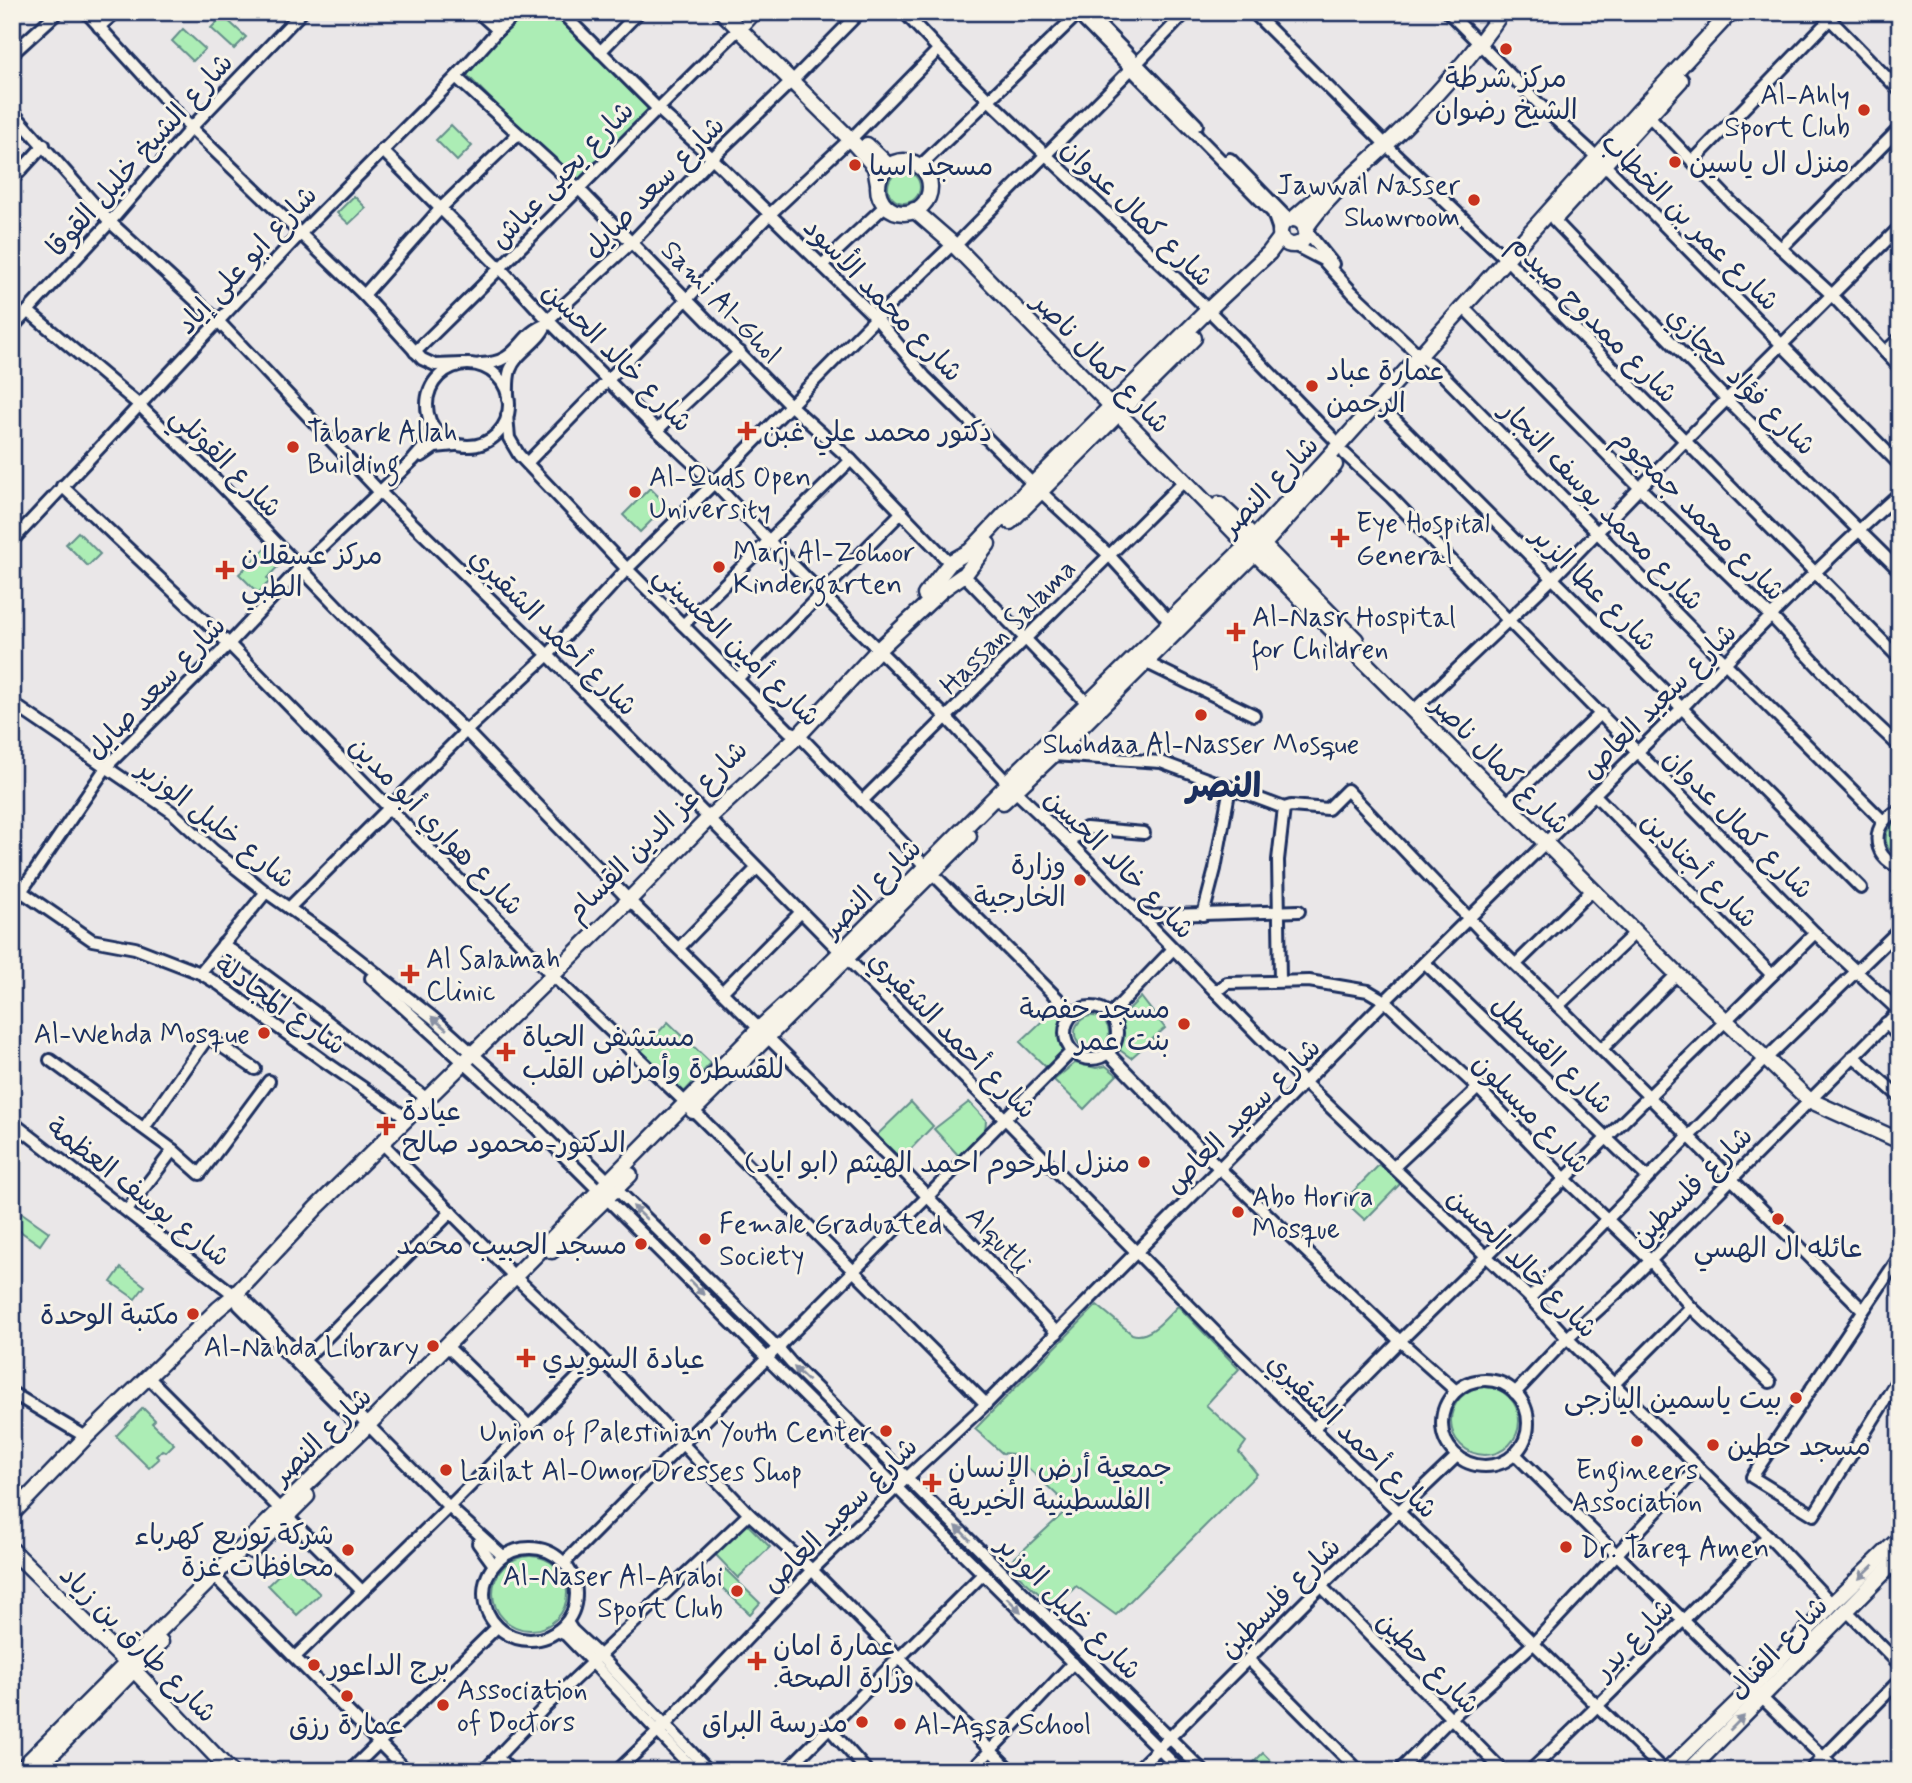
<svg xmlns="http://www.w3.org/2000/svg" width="1912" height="1783" font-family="Mynerve,'Playpen Sans Arabic',sans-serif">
<rect width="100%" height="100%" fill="#eae7e8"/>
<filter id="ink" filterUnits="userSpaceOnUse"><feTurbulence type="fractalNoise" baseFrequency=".0143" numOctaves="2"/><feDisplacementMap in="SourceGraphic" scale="14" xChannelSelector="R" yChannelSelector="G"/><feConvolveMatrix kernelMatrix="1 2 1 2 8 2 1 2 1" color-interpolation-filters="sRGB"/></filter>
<g filter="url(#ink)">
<g fill="#acedb5" stroke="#648e8a" stroke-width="2">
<path d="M526 12H556L651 108 575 183 465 73Z"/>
<path d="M223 16 246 37 234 49 211 28Z"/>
<path d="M183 29 205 49 193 61 172 41Z"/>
<path d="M451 125 472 146 457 161 436 140Z"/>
<circle cx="904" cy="187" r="16"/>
<path d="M354 196 366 208 349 224 337 213Z"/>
<path d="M650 488 667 505 640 532 623 515Z"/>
<path d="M78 532 100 554 88 566 66 544Z"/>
<path d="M268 546 283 561 267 578 270 581 258 593 239 574Z"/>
<path d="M1900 820V857L1888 848C1883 836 1887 825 1900 820Z"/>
<path d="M1141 997 1165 1028 1131 1058 1117 1048 1120 1028 1118 1020Z"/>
<path d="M1055 1009 1063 1015 1061 1036 1064 1051 1047 1068 1020 1042Z"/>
<circle cx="1092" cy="1033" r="17"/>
<path d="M668 1022 711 1063 684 1092 641 1051Z"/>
<path d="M1075 1063 1096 1068 1106 1066 1117 1075 1084 1109 1054 1080Z"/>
<path d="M911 1102 933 1126 901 1159 877 1135Z"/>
<path d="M969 1102 986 1120 985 1133 959 1156 934 1129Z"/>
<path d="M1381 1163 1401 1183 1365 1220 1344 1201Z"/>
<path d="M22 1213 49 1232 40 1245 13 1226Z"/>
<path d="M121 1268 145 1286 135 1299 111 1282Z"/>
<path d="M1097 1305 1132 1334C1150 1340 1166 1317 1178 1306L1239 1369 1206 1405 1246 1442 1239 1452 1257 1474 1116 1615 1076 1586 1055 1608 1007 1565 1070 1507 1013 1454 1002 1453 975 1429Z"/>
<circle cx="1485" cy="1421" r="34"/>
<path d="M143 1408 155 1420 152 1423 174 1444 166 1452 162 1450 156 1456 159 1459 149 1468 116 1436Z"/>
<path d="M746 1523 770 1547 738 1578 715 1554Z"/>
<circle cx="530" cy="1593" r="37"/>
<path d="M290 1564 320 1594 297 1615 268 1585Z"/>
<path d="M725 1569 760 1603 750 1614 714 1580Z"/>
<path d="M1263 1753 1281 1771H1245Z"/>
</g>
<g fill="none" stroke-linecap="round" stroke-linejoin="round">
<g stroke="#1b2f5e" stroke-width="16">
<g id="minor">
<path d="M86 12 191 128 364 295 422 359 435 365 463 364"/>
<path d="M478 12 498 30"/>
<path d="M561 12 657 108 712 158 876 318 925 377 1040 491 1109 555 1169 621"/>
<path d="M904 12C982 99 1070 176 1154 257 1218 317 1278 382 1340 445"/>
<path d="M1075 12 1273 213 1280 233"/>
<path d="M1087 12 1197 125"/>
<path d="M1253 12 1386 145 1512 265 1900 659"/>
<path d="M1448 12 1541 106 1598 158 1900 465"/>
<path d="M1709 12 1721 24"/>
<path d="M1823 12 1900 91"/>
<path d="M745 24 756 12"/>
<path d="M99 27 116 12"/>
<path d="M600 52 639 12"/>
<path d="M12 54 58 12"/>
<path d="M456 77 578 188 791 406 851 460 950 563"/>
<path d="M796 77 860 12"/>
<path d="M12 111 110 222 219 322 379 491 548 655 1225 1342 1664 1771"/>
<path d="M1649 116 1732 203 1831 294 1900 368"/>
<path d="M856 134 938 50"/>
<path d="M382 150 501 269 548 320 657 430 714 483 769 541 947 718 1014 790 1067 840 1306 1084 1530 1298 1567 1338 1768 1536 1832 1604"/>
<path d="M1230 159 1289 220"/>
<path d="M1693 161 1830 19"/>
<path d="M920 166 1080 12"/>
<path d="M12 180 44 145"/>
<path d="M1554 220 1727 400 1900 571"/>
<path d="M1305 229 1333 264"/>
<path d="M960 241C1035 164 1113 90 1186 12"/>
<path d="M1294 245 1323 260 1352 292 1420 356 1438 370 1725 663 1883 821"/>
<path d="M1781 248 1900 128"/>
<path d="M822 265 886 205"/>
<path d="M364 295 441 208 518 134"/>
<path d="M28 311 138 404 214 478 357 627 466 731 629 900 908 1176 1057 1333"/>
<path d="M1469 313 1639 487 1772 617 1847 697 1900 747"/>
<path d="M12 328 110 222 191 128 302 12"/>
<path d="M415 352C524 246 630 135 739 29"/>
<path d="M1885 352 1900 338"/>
<path d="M480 364C521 363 517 334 547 324"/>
<circle cx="468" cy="405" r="41"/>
<path d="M508 399C508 390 507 380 510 370 517 350 542 342 548 320L632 242 712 158 793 80"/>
<path d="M1385 410 1861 888"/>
<path d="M507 415 509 438 519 455 627 569 789 731 799 735 926 867"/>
<path d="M657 430 740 352"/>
<path d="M1345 454 1391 497 1507 619 1815 933 1899 1011"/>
<path d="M422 456 435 447 455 445"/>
<path d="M527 463 770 214 850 139"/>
<path d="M62 486 229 644 552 975 687 1104 986 1404"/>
<path d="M12 541 301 233 456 77 498 30 518 12"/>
<path d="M964 575 1088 704"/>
<path d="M683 625 851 460"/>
<path d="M1145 662 1254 715"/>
<path d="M737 679 902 512"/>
<path d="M12 703 172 812 213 850 266 892 330 937 432 1017 544 1118 779 1349 791 1363 1203 1771"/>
<path d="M1413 711 1554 577 1684 442 1900 227"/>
<path d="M1053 755 1161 762 1284 808 1291 806 1328 809 1347 790 1483 933 1558 1006"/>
<path d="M1595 795 1772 975"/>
<path d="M1511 799 1601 713"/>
<path d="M862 801 1183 482"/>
<path d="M1900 811C1870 820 1870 858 1900 867"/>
<path d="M1067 840 1082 834 1086 828 1144 833"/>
<path d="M933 874 1073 1014"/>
<path d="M12 885 92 940 135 948 200 973 220 985 324 1061 407 1118"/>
<path d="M12 905 107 766 229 644 300 568 413 460 429 441V419"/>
<path d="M289 908 466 731 548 655 627 569 714 483 876 318 953 244"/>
<path d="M1203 915 1215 869 1230 787"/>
<path d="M1140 916 1299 911"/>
<path d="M1635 933 1558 1006 1863 1310"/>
<path d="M223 944 323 1018 427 1099"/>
<path d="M679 948 756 869"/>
<path d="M1426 964 1647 1177"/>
<path d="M1516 964 1592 890"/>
<path d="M200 973 266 892"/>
<path d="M371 978 536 1128 1181 1771"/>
<path d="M1280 980 1278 860 1284 808"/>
<path d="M723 991 801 912"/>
<path d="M1216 992 1227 983 1309 981 1368 991 1385 1001 1478 1088 1565 1179 1650 1260 1691 1307 1770 1382"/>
<circle cx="1091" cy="1033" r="26"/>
<path d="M1110 1015 1173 949"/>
<path d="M1886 1023 1900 1038"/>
<path d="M1602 1049 1677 974"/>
<path d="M1108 1053 1220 1169 1400 1341 1815 933"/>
<path d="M1772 1053 1900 929"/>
<path d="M1853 1056 1900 1097"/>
<path d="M50 1060 173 1150 200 1174 269 1081"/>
<path d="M12 1122 237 1297 245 1300 449 1507 503 1556"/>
<path d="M144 1128 208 1037 255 1069"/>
<path d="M382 1143 514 1276 599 1356 749 1514 812 1570 1011 1771"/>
<path d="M1394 1167 1478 1088"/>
<path d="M128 1209 173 1150"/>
<path d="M1900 1256 1752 1477 1814 1515 1900 1376"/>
<path d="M237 1297 239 1305 352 1419"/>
<path d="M1530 1298 1766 1058"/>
<path d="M452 1351 528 1425"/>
<path d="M305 1359 451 1212"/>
<path d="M148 1377 362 1591"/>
<circle cx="1485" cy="1423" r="43"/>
<path d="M1614 1384 1691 1307"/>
<path d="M12 1393 86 1437"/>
<path d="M1515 1393 1567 1338 1629 1282 1900 1010"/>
<path d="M1313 1429 1400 1341 1456 1391"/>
<path d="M1515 1454 1752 1688"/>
<path d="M478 1543 494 1565"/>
<circle cx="530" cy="1594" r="46"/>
<path d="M564 1563 1071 1052"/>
<path d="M220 1582 407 1771"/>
<path d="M1321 1586 1503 1771"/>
<path d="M1847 1611 1900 1665"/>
<path d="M567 1622 572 1630 603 1659 709 1771"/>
<path d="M557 1631 566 1635 592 1662 695 1771"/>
<path d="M295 1657 449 1507 599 1356"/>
<path d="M1249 1660 1359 1771"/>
<path d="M1762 1698 1837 1771"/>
<path d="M829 1728 867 1771"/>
<path d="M498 1758 511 1771"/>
<path d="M350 1771 497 1627"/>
<path d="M484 1771 546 1706 749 1514"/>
<path d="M617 1771 665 1725 812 1570 897 1487 986 1404 1385 1001 1682 708C1752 634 1824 561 1900 493"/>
<path d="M786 1771 983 1574"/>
<path d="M971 1771 1073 1663"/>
<path d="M1136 1771 1321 1586 1457 1456"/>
<path d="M1399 1771 1452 1717 1534 1643 1698 1467"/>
<path d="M1530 1771C1611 1695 1688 1614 1768 1536"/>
<path d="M1810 1771 1900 1680"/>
</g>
</g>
<g stroke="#1b2f5e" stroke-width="19">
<g id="major">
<path d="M722 12 850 139 875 167 878 183"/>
<path d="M867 145 889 166"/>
<circle cx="904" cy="187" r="26"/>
<path d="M914 210 953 244 1255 553 1677 974 1809 1100 1900 1141"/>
<path d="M1558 215 1681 80"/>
<path d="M1293 219 1325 191"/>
<circle cx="1293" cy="232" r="13"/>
<path d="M1305 229C1327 196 1358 172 1386 145 1429 104 1469 61 1502 12"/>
<path d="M1219 504 1263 545 1356 640"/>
<path d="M1010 522 1194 338"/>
<path d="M952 561 970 551 1033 484 1208 310 1269 253 1281 237"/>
<path d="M966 573 988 544"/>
<path d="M925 595 950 563"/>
<path d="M1003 802 1053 755 1263 545 1335 465"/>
<path d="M693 1111 969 836"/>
<path d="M552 1251 630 1175"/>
<path d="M12 1514 86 1437 218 1309 235 1295 316 1208 629 900 709 818 799 735 879 649 942 590 962 576"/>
<path d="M12 1550 133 1669 230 1771"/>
<path d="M252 1551 307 1496"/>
<path d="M19 1771 281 1509 363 1430 760 1028 823 970 1006 786 1007 782 1167 626 1169 621 1247 545 1325 461 1639 111 1731 12"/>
<path d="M35 1771 161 1642"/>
<path d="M1667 1771 1752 1688 1832 1604 1900 1538"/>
<path d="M1689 1771 1900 1556"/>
</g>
</g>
<use href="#minor" stroke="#f7f3e8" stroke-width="10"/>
<use href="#major" stroke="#f7f3e8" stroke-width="14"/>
</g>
<defs><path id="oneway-solid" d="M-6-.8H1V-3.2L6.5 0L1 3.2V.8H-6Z" transform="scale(1.75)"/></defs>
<g fill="#8991a3">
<use href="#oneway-solid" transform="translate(439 1023) rotate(-139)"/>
<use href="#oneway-solid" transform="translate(640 1213) rotate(-136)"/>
<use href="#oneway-solid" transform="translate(697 1288) rotate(45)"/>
<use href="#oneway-solid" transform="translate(801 1374) rotate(-136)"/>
<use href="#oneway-solid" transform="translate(963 1533) rotate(-135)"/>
<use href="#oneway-solid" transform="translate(1866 1572) rotate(136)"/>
<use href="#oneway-solid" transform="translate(1014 1605) rotate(45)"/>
<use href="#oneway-solid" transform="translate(1737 1723) rotate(-45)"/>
</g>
</g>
<g fill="#c8321e" stroke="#f7f3e8" stroke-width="2.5">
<circle cx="1506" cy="49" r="7"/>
<circle cx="1864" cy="110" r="7"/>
<circle cx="1675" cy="162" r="7"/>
<circle cx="855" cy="165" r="7"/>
<circle cx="1474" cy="200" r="7"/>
<circle cx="1312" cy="386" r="7"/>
<path d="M743.5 420.5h7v7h7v7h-7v7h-7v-7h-7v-7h7z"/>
<circle cx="293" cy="447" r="7"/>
<circle cx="635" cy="492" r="7"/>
<path d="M1336.5 527.5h7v7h7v7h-7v7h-7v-7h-7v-7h7z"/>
<circle cx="719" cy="567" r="7"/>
<path d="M221.5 559.5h7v7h7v7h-7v7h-7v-7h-7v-7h7z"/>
<path d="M1232.5 621.5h7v7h7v7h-7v7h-7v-7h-7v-7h7z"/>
<circle cx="1201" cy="715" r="7"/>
<circle cx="1080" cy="880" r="7"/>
<path d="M406.5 963.5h7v7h7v7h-7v7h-7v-7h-7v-7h7z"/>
<circle cx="1184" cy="1024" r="7"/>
<circle cx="264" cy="1033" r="7"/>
<path d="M502.5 1041.5h7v7h7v7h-7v7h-7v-7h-7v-7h7z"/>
<path d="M382.5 1115.5h7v7h7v7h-7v7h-7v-7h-7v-7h7z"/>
<circle cx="1144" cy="1162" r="7"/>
<circle cx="1238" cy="1212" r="7"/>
<circle cx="1778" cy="1219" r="7"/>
<circle cx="705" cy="1239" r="7"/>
<circle cx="641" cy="1244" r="7"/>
<circle cx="193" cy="1314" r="7"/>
<circle cx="433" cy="1346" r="7"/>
<path d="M522.5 1347.5h7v7h7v7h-7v7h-7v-7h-7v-7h7z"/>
<circle cx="1796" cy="1398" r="7"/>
<circle cx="886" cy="1431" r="7"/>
<circle cx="1637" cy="1441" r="7"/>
<circle cx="1713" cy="1445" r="7"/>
<circle cx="446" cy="1470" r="7"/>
<path d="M928.5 1472.5h7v7h7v7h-7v7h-7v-7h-7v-7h7z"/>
<circle cx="1566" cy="1547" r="7"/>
<circle cx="348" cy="1550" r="7"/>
<circle cx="737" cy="1591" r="7"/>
<path d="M753.5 1650.5h7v7h7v7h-7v7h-7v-7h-7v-7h7z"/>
<circle cx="314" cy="1665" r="7"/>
<circle cx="347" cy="1696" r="7"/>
<circle cx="443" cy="1705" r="7"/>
<circle cx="862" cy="1722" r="7"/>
<circle cx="900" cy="1724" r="7"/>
</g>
<g text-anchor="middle" stroke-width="6" stroke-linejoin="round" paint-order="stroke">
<g font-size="28" fill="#1b2f5e" stroke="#f7f3e8" text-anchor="start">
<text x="1506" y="87" text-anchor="middle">مركز شرطة<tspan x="1506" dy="32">الشيخ رضوان</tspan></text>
<text x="1850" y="104" text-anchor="end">Al-Ahly<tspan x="1850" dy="32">Sport Club</tspan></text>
<text x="1689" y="172">منزل ال ياسين</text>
<text x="869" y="175">مسجد اسيا</text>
<text x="1460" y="194" text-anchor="end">Jawwal Nasser<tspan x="1460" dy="32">Showroom</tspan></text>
<text x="1326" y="380">عمارة عباد<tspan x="1326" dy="32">الرحمن</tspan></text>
<text x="307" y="441">Tabark Allah<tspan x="307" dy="32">Building</tspan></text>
<text x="763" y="441">دكتور محمد علي غبن</text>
<text x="649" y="486">Al-Quds Open<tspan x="649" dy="32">University</tspan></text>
<text x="1356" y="532">Eye Hospital<tspan x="1356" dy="32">General</tspan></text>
<text x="733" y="561">Marj Al-Zohoor<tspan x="733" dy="32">Kindergarten</tspan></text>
<text x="241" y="564">مركز عسقلان<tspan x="241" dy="32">الطبي</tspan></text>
<text x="1252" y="626">Al-Nasr Hospital<tspan x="1252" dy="32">for Children</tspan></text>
<text x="1201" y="753" text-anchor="middle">Shohdaa Al-Nasser Mosque</text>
<text x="1066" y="874" text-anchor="end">وزارة<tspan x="1066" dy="32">الخارجية</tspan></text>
<text x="426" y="968">Al Salamah<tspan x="426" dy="32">Clinic</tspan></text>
<text x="1170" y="1018" text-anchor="end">مسجد حفصة<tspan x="1170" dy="32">بنت عمر</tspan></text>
<text x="250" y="1043" text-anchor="end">Al-Wehda Mosque</text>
<text x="522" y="1046">مستشفى الحياة<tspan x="522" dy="32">للقسطرة وأمراض القلب</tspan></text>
<text x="402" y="1120">عيادة<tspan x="402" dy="32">الدكتور-محمود صالح</tspan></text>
<text x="1130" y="1172" text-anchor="end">منزل المرحوم احمد الهيثم (ابو اياد)</text>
<text x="1252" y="1206">Abo Horira<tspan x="1252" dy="32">Mosque</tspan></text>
<text x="719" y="1233">Female Graduated<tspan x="719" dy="32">Society</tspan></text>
<text x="627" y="1254" text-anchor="end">مسجد الحبيب محمد</text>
<text x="1778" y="1257" text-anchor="middle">عائله ال الهسي</text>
<text x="179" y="1324" text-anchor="end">مكتبة الوحدة</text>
<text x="419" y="1356" text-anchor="end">Al-Nahda Library</text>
<text x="542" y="1368">عيادة السويدي</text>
<text x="1782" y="1408" text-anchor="end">بيت ياسمين اليازجى</text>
<text x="872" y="1441" text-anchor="end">Union of Palestinian Youth Center</text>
<text x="1727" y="1455">مسجد حطين</text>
<text x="948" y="1477">جمعية أرض الإنسان<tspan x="948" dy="32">الفلسطينية الخيرية</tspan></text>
<text x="1637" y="1479" text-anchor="middle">Engineers<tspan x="1637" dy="32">Association</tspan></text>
<text x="460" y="1480">Lailat Al-Omor Dresses Shop</text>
<text x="334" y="1544" text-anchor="end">شركة توزيع كهرباء<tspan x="334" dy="32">محافظات غزة</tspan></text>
<text x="1580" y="1557">Dr. Tareq Amen</text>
<text x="723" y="1585" text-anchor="end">Al-Naser Al-Arabi<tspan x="723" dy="32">Sport Club</tspan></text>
<text x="773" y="1655">عمارة امان<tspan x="773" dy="32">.وزارة الصحة</tspan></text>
<text x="328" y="1675">برج الداعور</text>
<text x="457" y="1699">Association<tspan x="457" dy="32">of Doctors</tspan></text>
<text x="848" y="1732" text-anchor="end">مدرسة البراق</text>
<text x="347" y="1734" text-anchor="middle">عمارة رزق</text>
<text x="914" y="1734">Al-Aqsa School</text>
</g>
<g font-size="28" fill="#1b2f5e" stroke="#f7f3e8">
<text transform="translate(139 154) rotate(-48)" y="10">شارع الشيخ خليل القوقا</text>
<text transform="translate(561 174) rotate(-46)" y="10">شارع يحيى عياش</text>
<text transform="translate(653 186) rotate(-45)" y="10">شارع سعد صايل</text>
<text transform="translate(1138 212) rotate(44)" y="10">شارع كمال عدوان</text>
<text transform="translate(1691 221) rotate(45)" y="10">شارع عمر بن الخطاب</text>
<text transform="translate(246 259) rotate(-47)" y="10">شارع ابو على إياد</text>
<text transform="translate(884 299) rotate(46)" y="10">شارع محمد الأسود</text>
<text transform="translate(722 301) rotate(46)" y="10">Sami Al-Ghol</text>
<text transform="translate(1594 318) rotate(45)" y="10">شارع ممدوح صيدم</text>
<text transform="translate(618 356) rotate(45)" y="10">شارع خالد الحسن</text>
<text transform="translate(1102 362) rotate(46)" y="10">شارع كمال ناصر</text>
<text transform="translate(1742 380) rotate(45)" y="10">شارع فؤاد حجازي</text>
<text transform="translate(227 461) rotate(45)" y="10">شارع القوتلي</text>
<text transform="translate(1269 485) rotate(-46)" y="10">شارع النصر</text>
<text transform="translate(1603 505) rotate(46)" y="10">شارع محمد يوسف النجار</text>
<text transform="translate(1700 514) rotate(45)" y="10">شارع محمد جمجوم</text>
<text transform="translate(1595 588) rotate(45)" y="10">شارع عطا الزير</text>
<text transform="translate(1007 626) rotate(-45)" y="10">Hassan Salama</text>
<text transform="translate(554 631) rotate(45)" y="10">شارع أحمد الشقيري</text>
<text transform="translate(738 645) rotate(44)" y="10">شارع أمين الحسيني</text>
<text transform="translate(155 687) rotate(-46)" y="10">شارع سعد صايل</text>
<text transform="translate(1658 700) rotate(-45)" y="10">شارع سعيد العاص</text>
<text transform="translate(1501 764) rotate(45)" y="10">شارع كمال ناصر</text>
<text transform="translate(217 823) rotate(38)" y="10">شارع خليل الوزير</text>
<text transform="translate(1739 823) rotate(45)" y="10">شارع كمال عدوان</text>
<text transform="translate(437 825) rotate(46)" y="10">شارع هواري أبو مدين</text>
<text transform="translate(656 830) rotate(-45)" y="10">شارع عز الدين القسام</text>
<text transform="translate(1120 863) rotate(45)" y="10">شارع خالد الحسن</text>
<text transform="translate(1700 869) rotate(45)" y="10">شارع أجنادين</text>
<text transform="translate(871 887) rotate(-45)" y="10">شارع النصر</text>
<text transform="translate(281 1004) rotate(35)" y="10">شارع المجادلة</text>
<text transform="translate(953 1034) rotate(45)" y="10">شارع أحمد الشقيري</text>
<text transform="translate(1553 1054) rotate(44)" y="10">شارع القسطل</text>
<text transform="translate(1532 1113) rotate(46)" y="10">شارع ميسلون</text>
<text transform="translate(1242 1115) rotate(-45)" y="10">شارع سعيد العاص</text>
<text transform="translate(1691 1186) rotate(-45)" y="10">شارع فلسطين</text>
<text transform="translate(139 1191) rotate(38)" y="10">شارع يوسف العظمة</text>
<text transform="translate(999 1239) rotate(47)" y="10">Alqutli</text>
<text transform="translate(1523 1262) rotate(45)" y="10">شارع خالد الحسن</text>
<text transform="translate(321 1435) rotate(-44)" y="10">شارع النصر</text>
<text transform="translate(1353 1435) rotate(44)" y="10">شارع أحمد الشقيري</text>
<text transform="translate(839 1514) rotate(-45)" y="10">شارع سعيد العاص</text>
<text transform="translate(1279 1597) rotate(-45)" y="10">شارع فلسطين</text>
<text transform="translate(1070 1607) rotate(45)" y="10">شارع خليل الوزير</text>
<text transform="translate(1633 1638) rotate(-46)" y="10">شارع بدر</text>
<text transform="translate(139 1643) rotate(45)" y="10">شارع طارق بن زياد</text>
<text transform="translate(1777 1647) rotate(-46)" y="10">شارع القنال</text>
<text transform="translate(1429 1662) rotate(45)" y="10">شارع حطين</text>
</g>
<g font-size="35" font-weight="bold" fill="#1b2f5e" stroke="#f7f3e8">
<text x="1224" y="797">النصر</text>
</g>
</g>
<rect width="1912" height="1783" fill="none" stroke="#f7f3e8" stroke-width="42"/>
<rect x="21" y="21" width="1870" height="1741" fill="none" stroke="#1b2f5e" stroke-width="2.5" filter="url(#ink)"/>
</svg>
